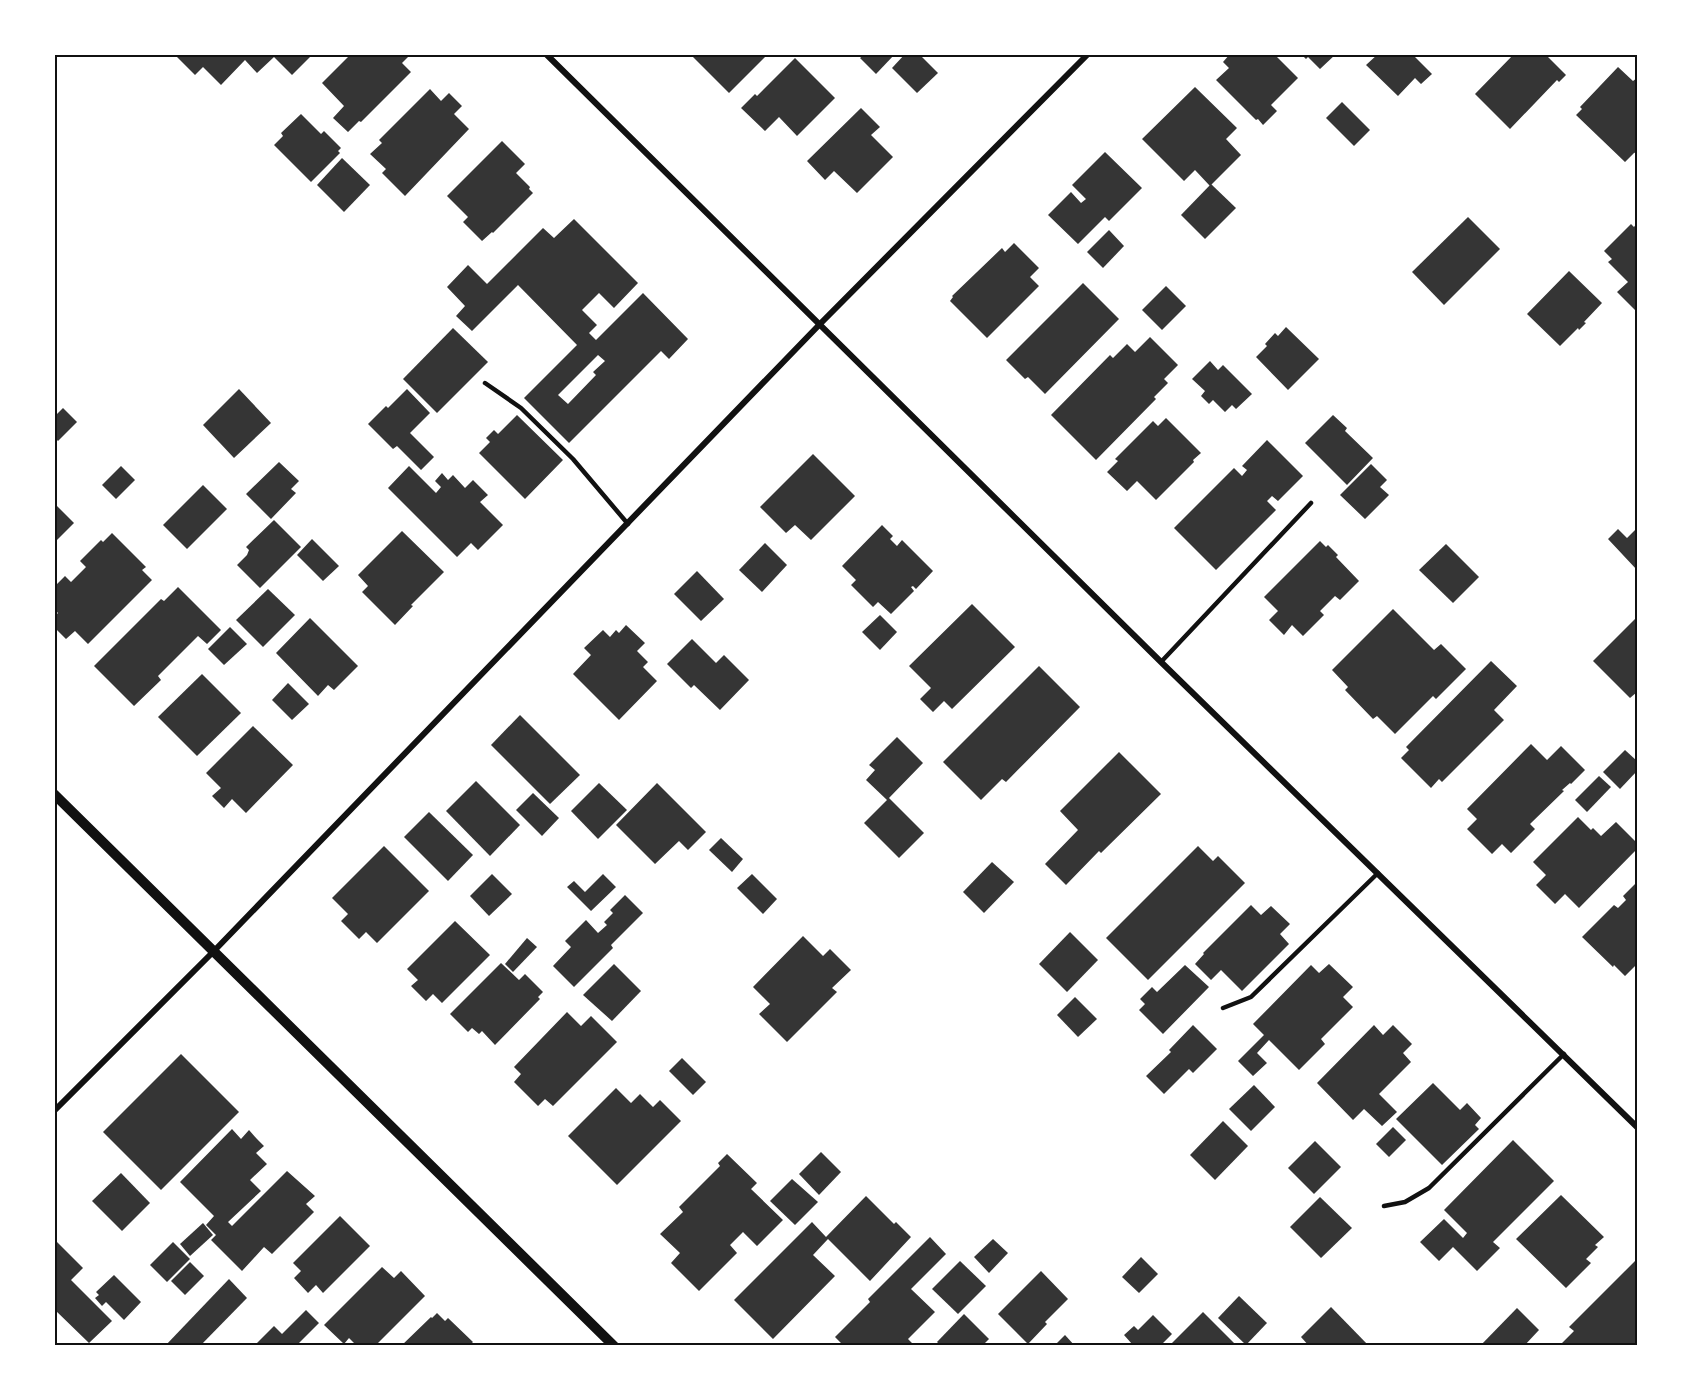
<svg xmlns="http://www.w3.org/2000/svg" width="1691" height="1400" font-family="'Space Grotesk',sans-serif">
<rect width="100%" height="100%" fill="#fff"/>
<g fill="#353535" fill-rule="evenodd">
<path d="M174 54H313L292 75 274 57 257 73 245 60 221 85 203 67 195 75Z"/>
<path d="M351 54H409L410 55 402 63 411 72 361 122 359 121 348 132 333 118 344 106 322 83Z"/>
<path d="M690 54H768L729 93Z"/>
<path d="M865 54H895L876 74 860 58Z"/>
<path d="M905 54H919L938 73 917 93 892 68Z"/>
<path d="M1230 54H1274L1298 78 1271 105 1277 111 1263 125 1258 119 1256 120 1216 80 1229 68 1223 62Z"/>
<path d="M1301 54H1336L1320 69 1308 57 1306 59Z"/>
<path d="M1378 54H1412L1432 74 1421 84 1415 78 1398 96 1366 65Z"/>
<path d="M1514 54H1545L1566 75 1559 82 1557 80 1510 129 1475 94Z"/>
<path d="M795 58 835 98 797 136 779 117 765 131 741 108 755 94 757 96Z"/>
<path d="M1618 67 1633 81 1637 78V152L1634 153 1625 162 1576 115 1582 109 1580 107Z"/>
<path d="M1195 87 1237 128 1226 139 1241 155 1210 186 1195 170 1184 181 1142 139Z"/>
<path d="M430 89 441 101 449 93 462 106 454 114 469 129 405 196 382 173 386 169 370 154 382 143 379 140Z"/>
<path d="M1342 102 1370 130 1354 146 1326 118Z"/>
<path d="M861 108 880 127 871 135 893 157 857 193 834 171 825 180 807 161Z"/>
<path d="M301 114 321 134 324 131 341 148 338 151 340 153 311 182 274 145 283 136 281 133Z"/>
<path d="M502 141 525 164 516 173 530 187 529 189 533 193 493 233 492 232 482 241 463 222 468 217 447 196Z"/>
<path d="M1105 152 1142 188 1109 221 1105 217 1078 244 1048 215 1071 192 1081 203 1086 199 1072 185Z"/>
<path d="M342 158 370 185 344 212 317 185Z"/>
<path d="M1211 184 1236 208 1205 239 1181 215Z"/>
<path d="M1468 217 1500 249 1444 305 1412 272Z"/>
<path d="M574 219 638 283 614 308 599 293 582 310 597 325 589 333 596 340 643 293 688 339 669 359 661 351 569 443 524 398 577 345 518 285 472 331 456 316 465 306 447 287 468 265 487 284 543 228 554 238ZM598 355 605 361 593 372 596 375 568 404 558 395Z"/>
<path d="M1637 223V312L1617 292 1628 282 1608 262 1612 259 1604 251 1631 224 1634 227Z"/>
<path d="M1109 230 1124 246 1103 268 1087 252Z"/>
<path d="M1014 243 1039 268 1030 277 1039 286 987 338 950 301 953 297 952 296 1002 248 1005 252Z"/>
<path d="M1569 271 1602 303 1584 322 1586 323 1579 330 1578 328 1560 346 1527 314Z"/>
<path d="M1083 283 1119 319 1045 394 1028 377 1025 379 1006 360Z"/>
<path d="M1166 286 1186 306 1162 330 1142 310Z"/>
<path d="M1286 327 1319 359 1288 390 1256 357 1267 346 1265 344 1275 333 1278 336Z"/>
<path d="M453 328 488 362 437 413 403 379Z"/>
<path d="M1150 337 1178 365 1164 379 1168 383 1154 397 1156 399 1096 460 1051 415 1110 355 1113 358 1127 344 1135 352Z"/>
<path d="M1210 361 1218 370 1223 365 1252 394 1236 409 1232 405 1225 412 1213 400 1209 404 1201 396 1205 391 1192 379Z"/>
<path d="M239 389 271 423 234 458 203 425Z"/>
<path d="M407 389 430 413 410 433 434 457 421 470 397 446 393 449 368 424 386 406 388 408Z"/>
<path d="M63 408 77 422 58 441 54 437V417Z"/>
<path d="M517 415 563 460 525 499 479 453 490 442 486 438 494 430 498 434Z"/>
<path d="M1333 415 1347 428 1345 431 1373 458 1347 485 1305 443Z"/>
<path d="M1166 418 1201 453 1193 460 1194 462 1156 500 1137 481 1127 491 1107 472 1118 461 1115 459 1153 421 1158 426Z"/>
<path d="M1267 440 1303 476 1278 501 1272 496 1267 501 1276 510 1216 570 1174 528 1234 468 1242 476 1247 470 1242 466Z"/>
<path d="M813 454 855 496 811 540 795 525 786 533 760 507Z"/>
<path d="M279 462 299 481 291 489 296 493 271 519 246 494Z"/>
<path d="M1371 464 1387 480 1380 487 1389 495 1365 519 1340 495Z"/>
<path d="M121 466 135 480 116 499 102 485Z"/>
<path d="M409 466 436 493 441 487 435 481 442 473 448 480 453 475 465 488 473 480 488 495 480 502 503 525 478 550 471 543 457 557 388 488Z"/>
<path d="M203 485 227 509 187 549 163 525Z"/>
<path d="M54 503 74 523 54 543Z"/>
<path d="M274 520 301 547 260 588 237 565 247 555 249 550 246 547Z"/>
<path d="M882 525 893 536 890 539 897 546 902 540 933 571 916 589 913 586 911 587 914 591 891 614 878 602 873 607 851 585 856 580 842 566Z"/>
<path d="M1637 528V570L1608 539 1618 529 1627 538Z"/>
<path d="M402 531 444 572 411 605 413 606 395 625 362 592 368 586 358 575Z"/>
<path d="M112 533 146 567 142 570 152 580 88 644 75 631 66 639 54 627V617L58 613 54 609V587L65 576 71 582 86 567 80 561 101 540 103 542Z"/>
<path d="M312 539 339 566 323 581 297 555Z"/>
<path d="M1320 541 1326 547 1328 545 1338 555 1336 557 1359 581 1340 600 1335 596 1320 611 1324 615 1303 636 1292 625 1284 635 1269 620 1278 611 1264 597Z"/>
<path d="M765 543 787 565 762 592 739 570Z"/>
<path d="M1446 544 1479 577 1453 603 1419 570Z"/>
<path d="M697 571 724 599 701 621 674 594Z"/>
<path d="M178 587 221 630 207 644 198 636 158 676 161 680 134 706 94 666 161 599 164 601Z"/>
<path d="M268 589 295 615 263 647 236 620Z"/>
<path d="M972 604 1015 647 952 709 944 701 933 712 920 699 931 688 909 666Z"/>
<path d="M1393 609 1434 650 1441 644 1466 669 1436 699 1433 696 1395 734 1377 716 1373 719 1345 690 1348 687 1332 670Z"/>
<path d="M880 615 897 632 880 650 862 632Z"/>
<path d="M1637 617V692L1630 698 1593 661Z"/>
<path d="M310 618 358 666 334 690 328 685 318 696 276 653Z"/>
<path d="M626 625 645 643 637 651 648 662 643 667 657 681 619 720 573 674 591 655 584 648 603 630 610 637 616 630 619 633Z"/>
<path d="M230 627 247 644 224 665 208 649Z"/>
<path d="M692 639 716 663 724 655 749 680 720 710 694 685 691 688 667 664Z"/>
<path d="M1491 661 1517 686 1494 710 1504 720 1442 782 1439 779 1431 788 1401 758 1409 750 1406 747Z"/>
<path d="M1039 666 1080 707 1006 782 1002 779 981 800 943 762Z"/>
<path d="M202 674 241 713 197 756 158 717Z"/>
<path d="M288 683 309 704 292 720 272 700Z"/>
<path d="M520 715 580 775 550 804 491 745Z"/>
<path d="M253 726 293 765 246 813 232 799 224 808 212 796 221 788 206 773Z"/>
<path d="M897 737 923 763 889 798 924 833 899 858 864 823 887 800 866 780 875 770 869 765Z"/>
<path d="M1531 744 1547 760 1561 746 1585 770 1571 784 1570 783 1562 790 1564 791 1530 824 1535 829 1511 853 1502 844 1492 854 1467 829 1477 819 1467 809Z"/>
<path d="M1625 750 1637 761V771L1620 789 1603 772Z"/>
<path d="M1119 752 1161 794 1101 853 1099 851 1066 885 1045 864 1078 830 1060 811Z"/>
<path d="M1599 776 1611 787 1587 812 1575 800Z"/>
<path d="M476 781 520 825 490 856 446 811Z"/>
<path d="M599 783 627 810 598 839 571 811Z"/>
<path d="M657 783 706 832 688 850 679 841 655 864 616 825Z"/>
<path d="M533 793 559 818 542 836 516 810Z"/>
<path d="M429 812 473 855 448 881 404 837Z"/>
<path d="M1578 817 1591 830 1593 828 1601 836 1616 822 1637 843V849L1579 908 1565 894 1555 904 1536 885 1546 875 1533 862Z"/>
<path d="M721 838 743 859 732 872 709 850Z"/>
<path d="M384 846 429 891 377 943 366 932 359 939 341 921 348 914 332 898Z"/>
<path d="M1198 846 1213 861 1218 856 1245 883 1148 980 1106 938Z"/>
<path d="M992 862 1014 882 984 913 963 892Z"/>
<path d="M492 874 512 894 489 916 470 896Z"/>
<path d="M603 874 616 887 591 911 567 887 574 881 585 892Z"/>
<path d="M752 874 777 899 763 914 737 888Z"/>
<path d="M1637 882V964L1625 976 1614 965 1613 967 1582 937 1614 905 1618 908 1626 900 1623 896Z"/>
<path d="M625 895 643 913 611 945 613 948 574 987 553 966 571 947 565 941 586 920 598 933 607 925 604 922 613 913 610 910Z"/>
<path d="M1251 905 1261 915 1271 906 1290 924 1280 934 1289 944 1242 991 1221 970 1211 980 1195 964 1204 954 1203 953Z"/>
<path d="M455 921 490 955 442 1003 433 994 426 1001 411 986 418 980 407 969Z"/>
<path d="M1070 932 1098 960 1067 992 1039 964Z"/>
<path d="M803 936 823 956 830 949 851 970 832 988 837 992 787 1042 759 1014 770 1004 753 987Z"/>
<path d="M527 938 537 947 513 972 505 964Z"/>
<path d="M501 963 519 980 525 974 543 992 538 997 540 999 495 1045 482 1031 479 1034 472 1028 468 1032 450 1014Z"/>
<path d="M614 964 641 991 612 1021 583 995Z"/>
<path d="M1329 964 1353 987 1343 997 1353 1007 1321 1039 1325 1044 1299 1070 1269 1040 1257 1053 1267 1063 1253 1076 1238 1061 1264 1035 1253 1024 1311 965 1319 973Z"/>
<path d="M1185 965 1209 987 1163 1034 1139 1010 1145 1004 1140 999 1152 987 1157 992Z"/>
<path d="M1075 997 1097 1019 1078 1037 1057 1015Z"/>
<path d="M567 1012 581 1026 591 1016 617 1042 553 1106 545 1099 538 1106 514 1082 521 1074 514 1067Z"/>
<path d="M1193 1025 1217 1049 1193 1073 1189 1069 1164 1094 1146 1076 1171 1052 1169 1050Z"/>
<path d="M1374 1025 1383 1035 1393 1025 1412 1044 1403 1053 1411 1062 1379 1094 1397 1112 1382 1126 1364 1109 1353 1120 1317 1083Z"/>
<path d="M181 1054 239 1112 161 1190 103 1132Z"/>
<path d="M682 1058 706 1082 693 1095 669 1071Z"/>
<path d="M1433 1083 1460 1110 1467 1103 1481 1118 1475 1125 1479 1129 1442 1165 1396 1119Z"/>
<path d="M1254 1085 1275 1107 1251 1131 1229 1109Z"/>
<path d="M616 1088 631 1103 640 1094 653 1107 660 1100 681 1121 617 1185 568 1136Z"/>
<path d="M1223 1121 1248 1146 1215 1180 1190 1155Z"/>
<path d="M1393 1127 1406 1140 1389 1157 1376 1144Z"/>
<path d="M232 1129 241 1139 249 1130 257 1139 264 1146 256 1153 267 1164 250 1180 261 1191 228 1222 232 1226 287 1171 315 1196 306 1204 314 1212 272 1254 264 1247 242 1271 211 1240 216 1235 206 1225 214 1216 180 1182Z"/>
<path d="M1513 1140 1554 1181 1493 1242 1500 1248 1477 1271 1453 1247 1439 1261 1420 1242 1444 1219 1463 1238 1467 1233 1444 1210Z"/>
<path d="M1315 1141 1341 1167 1314 1194 1288 1168Z"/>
<path d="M821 1152 841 1172 819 1195 799 1174Z"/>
<path d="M727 1154 757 1183 751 1189 783 1220 757 1246 743 1232 730 1245 737 1253 699 1291 671 1263 680 1253 660 1234 683 1212 679 1207 720 1166 718 1163Z"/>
<path d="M121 1173 150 1203 122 1231 92 1201Z"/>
<path d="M792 1179 818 1202 795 1225 770 1201Z"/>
<path d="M1561 1195 1604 1237 1595 1245 1598 1247 1586 1259 1591 1263 1566 1288 1516 1239Z"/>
<path d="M866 1196 894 1224 896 1222 911 1237 870 1281 828 1239 813 1255 835 1276 773 1339 734 1300 812 1222 826 1237Z"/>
<path d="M1320 1197 1352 1228 1321 1258 1290 1227Z"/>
<path d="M340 1216 370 1246 323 1293 316 1285 308 1293 294 1278 301 1271 293 1263Z"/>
<path d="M203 1223 213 1235 190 1256 180 1244Z"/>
<path d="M930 1237 946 1254 911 1289 935 1312 908 1339 915 1346H844L835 1337 870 1302 868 1299Z"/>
<path d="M54 1239 83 1268 71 1280 112 1321 89 1343 54 1309Z"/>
<path d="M993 1239 1008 1253 989 1273 974 1257Z"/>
<path d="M173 1242 190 1259 167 1282 150 1265Z"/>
<path d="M1141 1257 1158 1274 1139 1293 1122 1277Z"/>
<path d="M960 1261 986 1286 958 1314 932 1289Z"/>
<path d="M1635 1261 1637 1263V1346H1559L1574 1331 1569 1327Z"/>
<path d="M190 1262 204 1276 185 1295 171 1281Z"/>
<path d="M382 1267 394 1278 401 1271 425 1296 375 1346H357L349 1338 344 1344 324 1325Z"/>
<path d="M1041 1271 1068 1299 1045 1322 1047 1324 1028 1344 998 1314Z"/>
<path d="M114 1275 141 1302 124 1320 106 1302 102 1306 95 1298 99 1295 96 1292Z"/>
<path d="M229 1279 247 1298 200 1346H165Z"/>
<path d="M1239 1296 1267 1323 1246 1345 1218 1318Z"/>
<path d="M1331 1307 1369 1346H1309L1301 1337Z"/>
<path d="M1517 1308 1539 1330 1524 1346H1480Z"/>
<path d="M306 1310 319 1323 296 1346 291 1343 288 1346H254L274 1326 282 1334Z"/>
<path d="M1203 1312 1237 1346H1169Z"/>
<path d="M437 1313 445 1321 448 1318 473 1342 469 1346H401L431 1317 432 1318Z"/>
<path d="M964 1314 989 1339 982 1346H941L937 1342Z"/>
<path d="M1153 1315 1172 1334 1160 1346H1130L1132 1344 1124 1335 1134 1326 1138 1330Z"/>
<path d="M1065 1335 1075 1346H1054Z"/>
</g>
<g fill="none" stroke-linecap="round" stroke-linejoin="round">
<g stroke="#111" stroke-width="4.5">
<path d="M485 383 521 408 573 459 628 524"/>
<path d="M1161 662 1311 503"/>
<path d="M1223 1008 1251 997 1378 873"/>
<path d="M1384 1206 1405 1202 1429 1188 1564 1054"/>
</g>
<g stroke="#111" stroke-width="6">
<path d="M546 54 1161 662 1637 1127"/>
<path d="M54 1111 214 951 820 324 1088 54"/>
</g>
<path stroke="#111" stroke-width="10" d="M54 794 614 1346"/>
</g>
<rect width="1691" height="1400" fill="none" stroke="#ffffff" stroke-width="111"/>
<rect x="56" y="56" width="1580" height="1288" fill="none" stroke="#111" stroke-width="2"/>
</svg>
